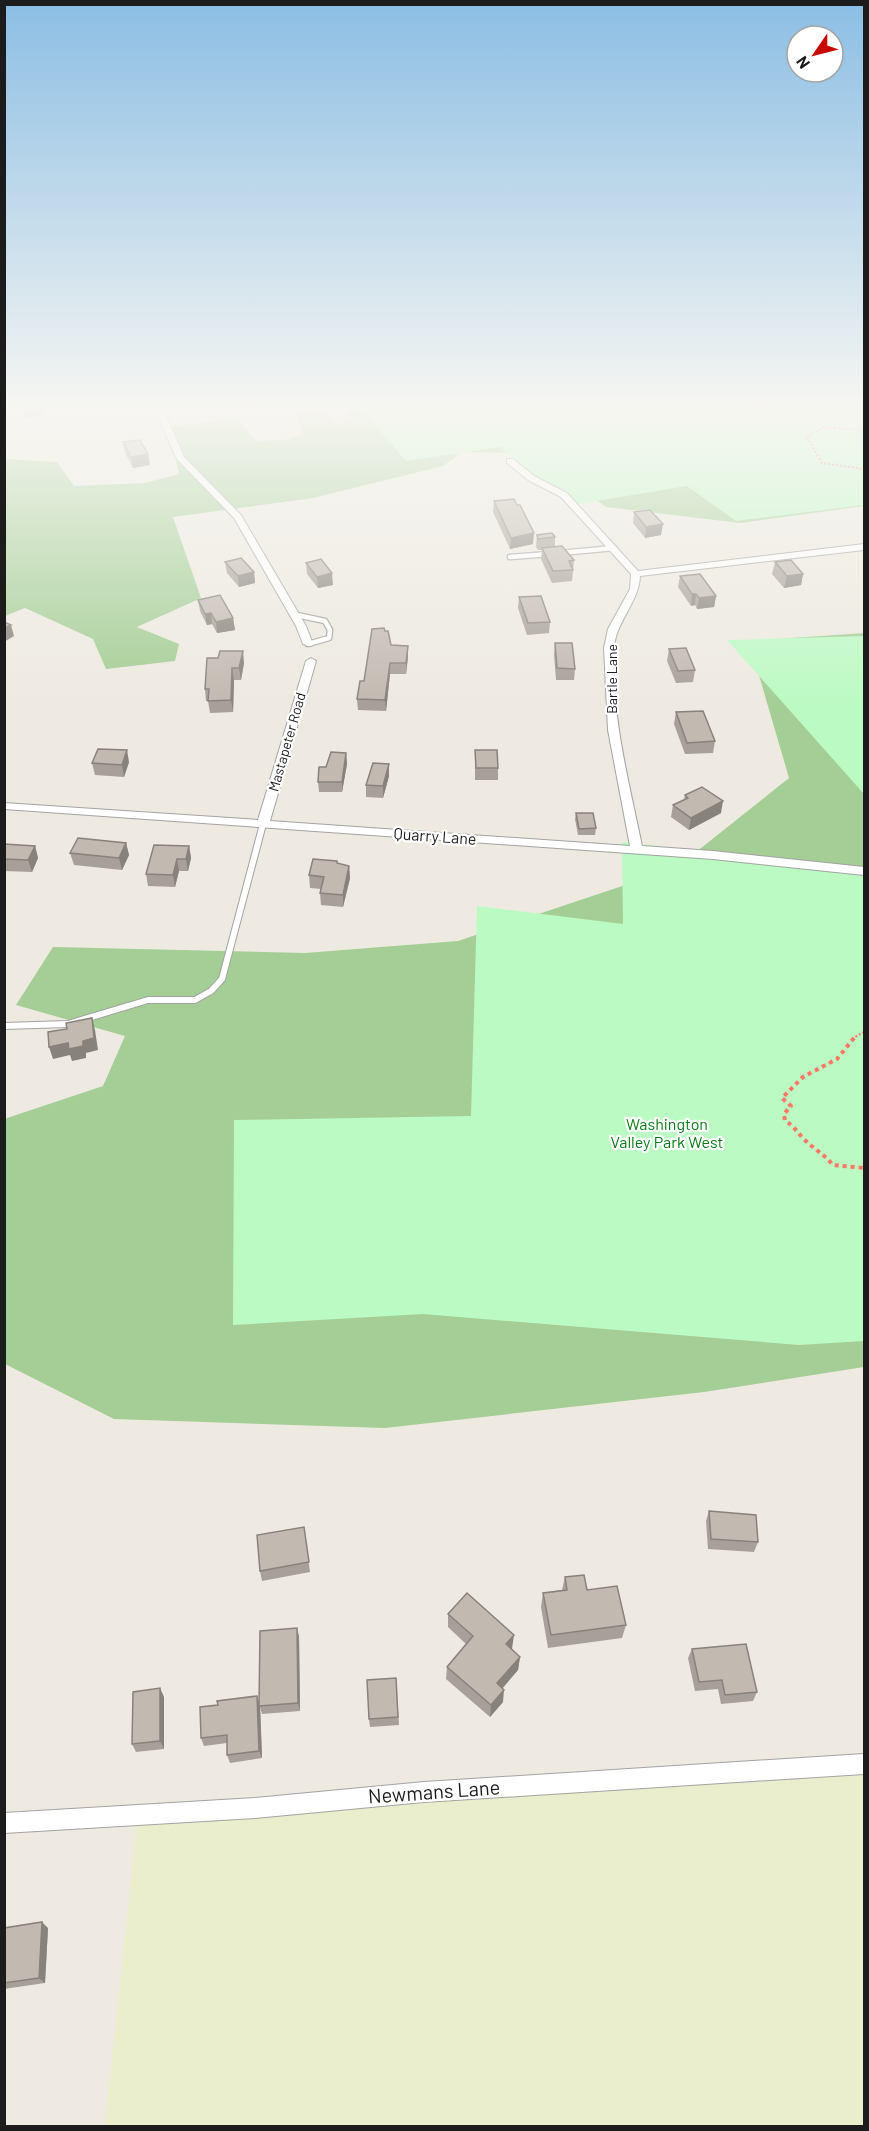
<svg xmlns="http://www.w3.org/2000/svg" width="869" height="2131" font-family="Barlow,sans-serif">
<rect width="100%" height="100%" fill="#eeeae1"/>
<path fill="#eaeecc" d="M864 1758V2126H105L138 1814Z"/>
<g fill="#a4ce95">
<path d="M349 405H864V506L740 523 606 507 532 453 462 452 443 466 313 498 173 517 201 598 137 627 179 644 175 661 106 669 93 639 25 608 5 616 4 459 57 462 74 486 145 483 179 474 168 427 238 418 256 441 287 440 302 434 297 414 318 411 342 427Z"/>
<path d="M864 633V1367L704 1392 385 1428 114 1419 5 1364 4 1119 103 1086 125 1036 16 1005 53 947 305 953 458 941 676 868 789 778 749 641Z"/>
</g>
<g fill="#bcfac3">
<path d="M416 405 420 408 438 405H864V505L736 521 687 486 578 504 540 480 500 447 406 461 365 413Z"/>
<path d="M864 636V794L727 640Z"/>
<path d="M622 842 864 868V1341L799 1345 423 1314 233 1325 234 1120 471 1116 477 906 623 924Z"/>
</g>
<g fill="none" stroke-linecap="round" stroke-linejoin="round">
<g stroke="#a3a3a3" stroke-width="7">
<g id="service-far1">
<path d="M560 553 614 548"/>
<path d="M510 557 549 554"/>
<path d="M292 614 325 621 330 630 329 638 308 644"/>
</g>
</g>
<g stroke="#a3a3a3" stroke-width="8">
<path id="service" d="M4 1026 68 1024 148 1000H195L211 991 222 979 263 824"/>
</g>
<g stroke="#a3a3a3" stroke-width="2">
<g id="minor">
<path d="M153 405H161L184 457 241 515 306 626 313 644 311 646 303 644 296 626 234 518 176 458Z"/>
<path d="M507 459H513L534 476 567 493 638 571 864 544V550L640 576C639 603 615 622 614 649 611 716 629 782 642 846L713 851 864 867V875L713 859 4 809V803L258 820 306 661 311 658 316 661 270 821 630 846 608 730 604 648 608 629 630 589 631 574 561 497 528 480 507 463Z"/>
<path d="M864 1754V1774L424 1802 255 1818 4 1833V1813L255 1798 424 1782Z"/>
</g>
</g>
<g stroke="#fd7863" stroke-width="2" stroke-dasharray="2 2" stroke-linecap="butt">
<path d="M864 430 824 427 807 437 822 463 864 469"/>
<path d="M852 1039 864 1032"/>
</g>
<path stroke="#fd7863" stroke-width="4" stroke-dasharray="4 4" stroke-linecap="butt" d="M854 1038 837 1059 803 1077 782 1098 791 1106 784 1114 785 1121C794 1126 796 1131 803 1138 812 1148 824 1154 833 1165L864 1168"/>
<use href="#service-far1" stroke="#fff" stroke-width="4.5"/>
<use href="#service" stroke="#fff" stroke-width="6"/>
<use href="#minor" fill="#fff" fill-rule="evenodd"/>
</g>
<g fill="#a7a098">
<path d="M20 405H42L44 415 27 418Z"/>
<path d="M123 442 148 454 150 465 133 468 125 453Z"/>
<path d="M494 501 533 544 510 549 493 512Z"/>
<path d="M634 512 661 535 645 538 633 523Z"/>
<path d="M537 535 555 537V546L574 560 572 581 552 583 541 559 542 550H538L536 547Z"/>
<path d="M225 562 254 572 255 583 239 587 227 573Z"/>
<path d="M775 562 803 574 801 585 784 588 772 574Z"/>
<path d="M306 563 333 585 318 588 307 574Z"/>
<path d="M680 576 716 596 714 607 697 609 695 605 691 606 678 587Z"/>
<path d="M519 597 550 622 549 633 527 635 518 608Z"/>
<path d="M198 600 233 618 235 630 217 633 212 624 207 625 200 611Z"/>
<path d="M555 643 575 669 574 680H556L554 654Z"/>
<path d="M391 645 408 646V657L406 674H390L386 711 358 710 357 699 364 681Z"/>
<path d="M669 649 695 670 693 682 676 683 667 661Z"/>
<path d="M207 658 244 663 241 680H234L233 712 210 713 208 701H206L205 689Z"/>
<path d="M676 712 715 741 713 753 685 754 674 724Z"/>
<path d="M475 750 498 768V780H475Z"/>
<path d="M346 753 347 764 342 792H319L318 782 326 767Z"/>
<path d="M129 762 124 777 95 775 92 763Z"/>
<path d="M389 764V776L383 798 366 797V785Z"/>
<path d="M685 795 721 813 689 830 671 817 673 805 684 800Z"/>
<path d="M576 813 596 828 595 835H578L575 819Z"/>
<path d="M126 843 129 855 122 870 74 865 70 853Z"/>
<path d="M4 844 35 846 38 858 32 872 4 871Z"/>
<path d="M189 846 191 858 188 871H179L175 887 148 886 146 874Z"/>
<path d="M337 864 349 866 350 878 343 907 321 905 320 893 321 889 310 888 309 875Z"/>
<path d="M709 1511 758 1542 754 1552 708 1549 706 1521Z"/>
<path d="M304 1527 310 1572 262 1581 260 1571Z"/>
<path d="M565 1577 587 1590 626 1625 622 1638 548 1648 541 1607 543 1593 562 1590Z"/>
<path d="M448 1614 512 1649 520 1657 518 1670 502 1688 503 1702 490 1717 446 1679 447 1667 466 1644 448 1627Z"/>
<path d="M297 1628 299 1637 300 1711 262 1714 260 1707 262 1758 230 1763 227 1755V1743L204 1746 201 1738 259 1704Z"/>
<path d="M692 1649 757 1692 753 1701 721 1704 718 1689 695 1691 688 1658Z"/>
<path d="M396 1678 399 1725 370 1727 369 1719Z"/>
<path d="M164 1697V1749L136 1752 132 1744Z"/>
<path d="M4 1928H48L45 1983 4 1989Z"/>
</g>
<g fill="#88827c">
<path d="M37 405H42L44 415 27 418 24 407Z"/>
<path d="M148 454 150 465 133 468 131 457Z"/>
<path d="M663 524 661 535 645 538 646 527Z"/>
<path d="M534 533 533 544 510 549 511 538Z"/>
<path d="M254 572 255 583 239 587 238 576Z"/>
<path d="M332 573 333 585 318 588 317 577Z"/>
<path d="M803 574 801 585 784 588 787 576Z"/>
<path d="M692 594H696L695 605 691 606Z"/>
<path d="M716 596 714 607 697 609 699 598Z"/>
<path d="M211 613 212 624 207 625 205 614Z"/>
<path d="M233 618 235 630 217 633 216 622Z"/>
<path d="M11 625 14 636 4 642V628Z"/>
<path d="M408 646V657L406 674V663Z"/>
<path d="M243 651 244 663 241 680 239 668Z"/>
<path d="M390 663V674L386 711 385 700Z"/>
<path d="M232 668 234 680 233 712 231 700Z"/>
<path d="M127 750 129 762 124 777 122 765Z"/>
<path d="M346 753 347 764 342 792V782Z"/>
<path d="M389 764V776L383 798V786Z"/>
<path d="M723 801 721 813 689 830 691 818Z"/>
<path d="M126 843 129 855 122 870 119 858Z"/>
<path d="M35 846 38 858 32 872 28 860Z"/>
<path d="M189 846 191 858 188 871 186 859Z"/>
<path d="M177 859 179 871 175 887 173 875Z"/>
<path d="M349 866 350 878 343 907V895Z"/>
<path d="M92 1018 95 1030 98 1050 86 1053V1058L72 1061 70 1055 53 1059 49 1047Z"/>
<path d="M297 1628 299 1637 300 1711 298 1703Z"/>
<path d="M514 1635 512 1649 505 1657 506 1644Z"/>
<path d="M520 1657 518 1670 496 1696 497 1683Z"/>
<path d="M160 1688 164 1697V1749L160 1741Z"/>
<path d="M504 1690 503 1702 490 1717 491 1705Z"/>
<path d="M257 1696 260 1704 262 1758 259 1751Z"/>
<path d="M42 1922 48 1928 45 1983 39 1978Z"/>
</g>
<g fill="#c2bab1" stroke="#88827c" stroke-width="1.5">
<path d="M23 405H37L24 407Z"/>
<path d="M140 440 148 454 131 457 123 442Z"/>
<path d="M514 499 517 505H520L534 533 511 538 494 501Z"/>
<path d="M650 510 663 524 646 527 634 512Z"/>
<path d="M552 533 555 537 538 539 537 535Z"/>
<path d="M562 546 574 560 569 561 573 570 553 571 542 548Z"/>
<path d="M241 558 254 572 238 576 225 562Z"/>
<path d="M321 559 332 573 317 577 306 563Z"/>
<path d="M791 560 803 574 787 576 775 562Z"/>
<path d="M700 574 716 596 699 598 696 594H692L680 576Z"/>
<path d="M220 595 233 618 216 622 211 613 205 614 198 600Z"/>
<path d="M541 596 550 622 528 623 519 597Z"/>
<path d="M4 622 11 625 4 628Z"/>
<path d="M384 628 385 631H388L391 645 408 646 406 663H390L385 700 357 699 360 681H364L372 629Z"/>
<path d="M555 643H572L575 669 557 668Z"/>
<path d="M686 648 695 670 678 671 669 649Z"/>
<path d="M220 651H243L239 668H232L231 700 208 701 209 689H205L207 658H218Z"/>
<path d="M703 711 715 741 687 743 676 712Z"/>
<path d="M98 749 127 750 122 765 92 763Z"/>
<path d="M475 750H497L498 768H476Z"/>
<path d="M331 752 346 753 342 782H318L319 767H326Z"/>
<path d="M373 763 389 764 383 786 366 785Z"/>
<path d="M702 787 723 801 691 818 673 805 688 798 685 795Z"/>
<path d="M576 813H593L596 828 579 829Z"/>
<path d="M78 838 126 843 119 858 70 853Z"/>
<path d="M4 844 35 846 28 860 4 859Z"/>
<path d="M154 845 189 846 186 859H177L173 875 146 874Z"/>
<path d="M313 859 337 861V863L349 866 343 895 320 893 324 877 309 875Z"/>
<path d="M92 1018 94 1038 83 1041V1046L69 1049 68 1043 49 1047 48 1032 67 1029 66 1023Z"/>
<path d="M709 1511 756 1515 758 1542 711 1539Z"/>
<path d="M304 1527 309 1562 260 1571 257 1535Z"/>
<path d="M584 1575 587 1590 617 1586 626 1625 551 1635 543 1593 567 1590 565 1577Z"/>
<path d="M467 1593 514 1635 506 1644 520 1657 497 1683 504 1690 491 1705 447 1667 473 1636 448 1614Z"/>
<path d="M297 1628 298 1703 259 1706 260 1631Z"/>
<path d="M746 1644 757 1692 725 1695 722 1680 699 1682 692 1649Z"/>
<path d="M396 1678 398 1717 369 1719 367 1680Z"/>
<path d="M160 1688V1741L132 1744 133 1692Z"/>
<path d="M257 1696 259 1751 227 1755V1735L201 1738 200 1707 218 1705 217 1701Z"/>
<path d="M42 1922 39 1978 4 1983V1928Z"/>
</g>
<linearGradient id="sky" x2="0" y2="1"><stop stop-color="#8bbee4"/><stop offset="0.58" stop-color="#f7f6f2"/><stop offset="1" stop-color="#f7f6f2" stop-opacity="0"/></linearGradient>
<rect width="869" height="703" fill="url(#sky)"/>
<g text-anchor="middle" stroke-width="4.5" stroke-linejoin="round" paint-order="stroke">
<g font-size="14" fill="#1c1c1c" stroke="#fff">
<text transform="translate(612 679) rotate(-90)" y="5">Bartle Lane</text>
<text transform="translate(287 742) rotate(-74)" y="5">Mastapeter Road</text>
</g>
<g font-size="16" fill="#1c1c1c" stroke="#fff">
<text transform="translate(435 836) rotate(4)" y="6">Quarry Lane</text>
</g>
<g font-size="16" fill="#097b16" stroke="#fff">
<text x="667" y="1130">Washington<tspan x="667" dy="18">Valley Park West</tspan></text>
</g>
<g font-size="20" fill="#1c1c1c" stroke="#fff">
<text transform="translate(434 1792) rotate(-4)" y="7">Newmans Lane</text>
</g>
</g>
<rect width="869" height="2131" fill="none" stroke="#1c1c1c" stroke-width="12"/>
<g transform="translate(815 54) rotate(235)"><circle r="28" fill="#ffffff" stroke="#a4a4a4" stroke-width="1.5"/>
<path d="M0-4.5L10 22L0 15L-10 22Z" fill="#c80700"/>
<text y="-9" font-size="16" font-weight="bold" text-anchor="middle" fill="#1c1c1c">N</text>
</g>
</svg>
